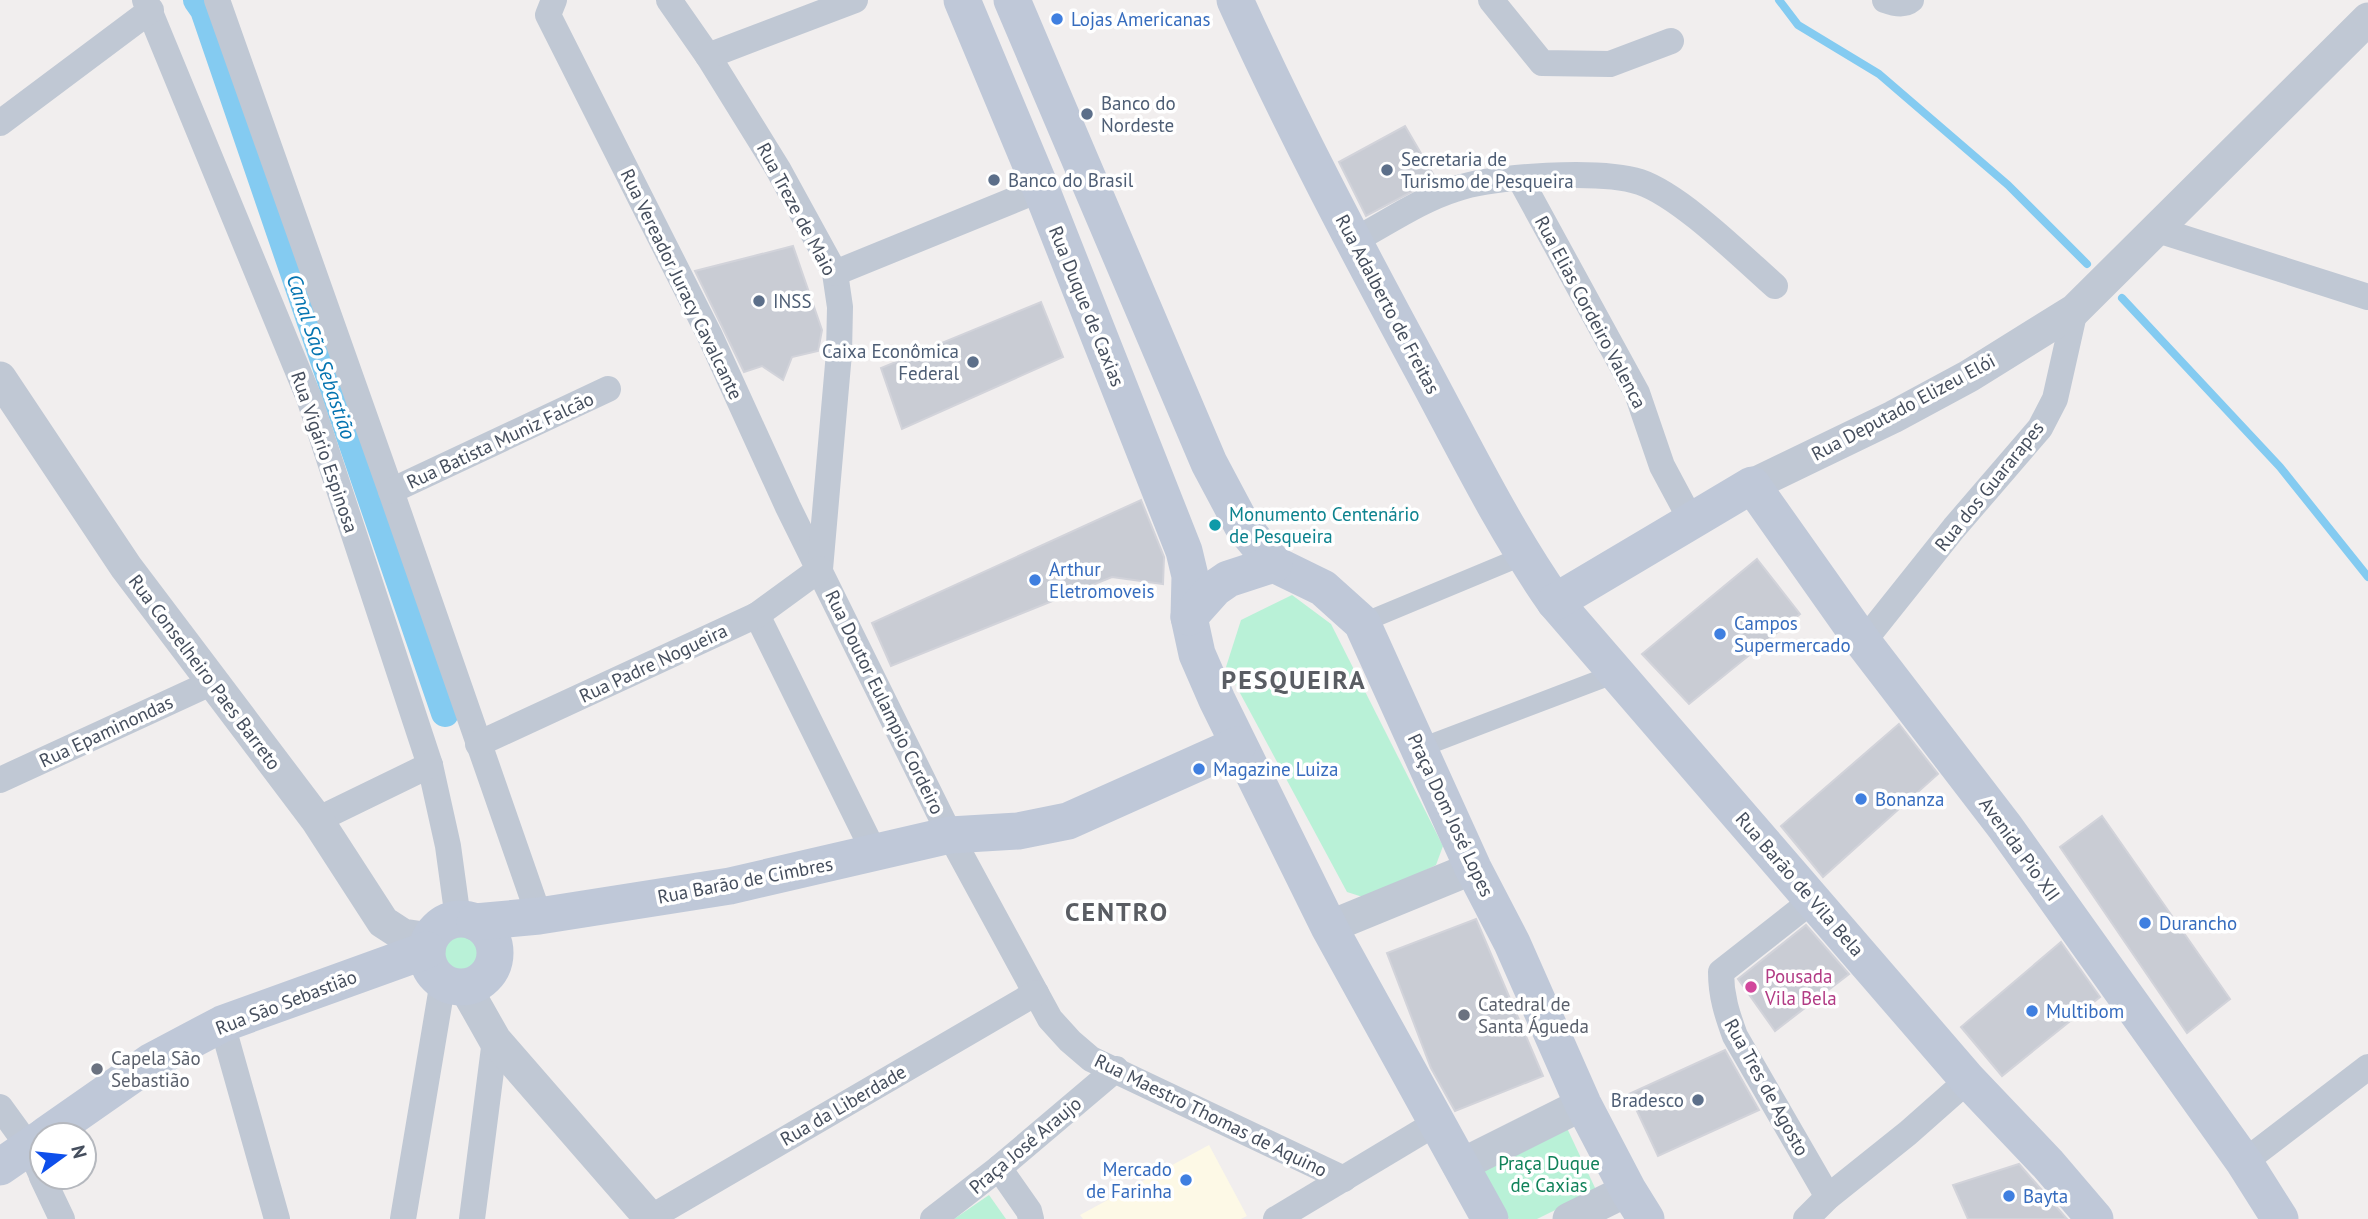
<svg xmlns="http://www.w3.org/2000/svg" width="2368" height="1219" font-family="'PT Sans',sans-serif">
<rect width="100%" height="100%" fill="#f1eeee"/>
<path fill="#fdf9e6" d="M1209 1145 1247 1216 1241 1219H1083L1080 1215Z"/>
<g fill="#b9f1d7">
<path d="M1292 595 1331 624 1443 846 1436 865 1369 899 1347 892 1226 667 1241 620Z"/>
<path d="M469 929 479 943V959C465 975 461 976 441 971L435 952 445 931Z"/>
<path d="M1566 1126 1596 1190 1537 1219H1509L1480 1171Z"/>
<path d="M989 1195 1006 1219H954Z"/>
</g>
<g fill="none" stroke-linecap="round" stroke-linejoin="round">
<g stroke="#84cbf1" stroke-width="8">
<path d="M1779 0 1798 25 1879 74 2008 185 2087 264"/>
<path d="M2122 298 2280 467 2368 577"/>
</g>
<path stroke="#84cbf1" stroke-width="28" d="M197 0 204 10 445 713"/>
</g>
<g fill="#c9ccd4" stroke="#d2d3da" stroke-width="2">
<path d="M1405 126 1436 179 1366 216 1339 162Z"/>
<path d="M793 246 822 330 818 351 792 357 783 380 762 366 744 372 695 271Z"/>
<path d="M1041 302 1063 357 902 429 881 368Z"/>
<path d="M1141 500 1164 557 1163 584 1112 577 891 666 872 623Z"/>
<path d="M1757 559 1800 614 1689 704 1642 654Z"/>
<path d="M1899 724 1938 774 1823 877 1781 826Z"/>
<path d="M2102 816 2230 999 2187 1033 2060 847Z"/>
<path d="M1476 919 1543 1076 1455 1111 1431 1068 1387 953Z"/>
<path d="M1806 925 1849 974 1775 1031 1738 979Z"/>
<path d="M2061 942 2100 997 2002 1076 1961 1027Z"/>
<path d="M1725 1050 1759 1110 1658 1156 1629 1094Z"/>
<path d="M2019 1164 2067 1219H1968L1953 1185Z"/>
</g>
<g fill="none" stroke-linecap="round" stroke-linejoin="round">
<g stroke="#c0c8d4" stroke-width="19">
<path d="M1362 623 1523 556"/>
<path d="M1420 748 1617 673"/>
</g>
<g stroke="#c0c8d4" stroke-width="26">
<path d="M145 0 309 398 430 765 448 846 458 919"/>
<path d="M217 0 391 491 539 916"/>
<path d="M554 0 548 15 709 334 788 507 950 835 1050 1019 1070 1041 1091 1059 1344 1179"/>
<path d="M669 0 708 56 778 169 835 273 840 307 839 353 820 569"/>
<path d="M1491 0 1542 63 1610 64 1671 41"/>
<path d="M1885 0C1893 3 1904 6 1911 0"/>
<path d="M708 56 855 0"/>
<path d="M0 123 151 10"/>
<path d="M1520 179 1637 393 1662 466 1692 522"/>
<path d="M2158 230 2368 297"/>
<path d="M1355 240C1387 223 1420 200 1455 189 1495 176 1599 169 1640 182 1681 196 1742 257 1775 286"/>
<path d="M835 273 1041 189"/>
<path d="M391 491 608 389"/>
<path d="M757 615 875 854"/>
<path d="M1863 642 1954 528 2040 428 2055 399 2075 310"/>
<path d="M478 744 757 615 820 569"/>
<path d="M0 780 213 682"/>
<path d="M317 820 430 765"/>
<path d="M1814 899 1721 972C1721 996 1727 1014 1735 1036L1828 1197"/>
<path d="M222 1024 277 1219"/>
<path d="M0 1107 29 1147 42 1176"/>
<path d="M2244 1162 2368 1067"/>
<path d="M999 1168 1029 1211 1031 1219"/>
<path d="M42 1177 62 1219"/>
<path d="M650 1218 1036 993"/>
<path d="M403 1219 443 981"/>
<path d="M472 1219 495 1040"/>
<path d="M933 1219 999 1168 1116 1069"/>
<path d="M1276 1219 1436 1123"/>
<path d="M1806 1219 1828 1197 1908 1133 1968 1080"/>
</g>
<g stroke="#c0c8d4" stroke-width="33">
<path d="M0 378 126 567 317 820 383 922 403 935 430 939"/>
<path d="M1752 485 1893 417 1969 376 2075 310 2368 19"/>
<path d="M1329 927 1473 868"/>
<path d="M465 987 495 1040 651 1219"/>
<path d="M1459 1166 1583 1104"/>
<path d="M1569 1219 1628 1190"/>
</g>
<g stroke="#bfc8d8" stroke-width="37">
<path d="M962 0 1041 189 1184 551 1190 576 1189 617 1197 654 1217 700 1329 927 1490 1219"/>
<path d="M1012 0 1209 463 1242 525 1274 564 1323 588 1362 623 1473 868 1512 943 1583 1104 1628 1190 1646 1219"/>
<path d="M1235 0C1292 126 1357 249 1423 371 1465 449 1504 529 1555 602L1968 1080 2048 1164 2095 1219"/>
<path d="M1555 602 1752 485 1863 642 2005 827 2244 1162 2280 1219"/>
<path d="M1189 617 1215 588 1228 579 1274 564"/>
<circle cx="461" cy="953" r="34"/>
<path d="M475 922 539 916 730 886 950 835 1018 831 1068 821 1238 745"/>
<path d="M46 1135 152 1061 222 1024 427 950"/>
<path d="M0 1167 42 1138"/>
</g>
</g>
<g fill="#3f7fe0" stroke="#fff" stroke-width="2.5">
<circle cx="1057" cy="19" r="7"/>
<circle cx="1035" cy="580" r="7"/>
<circle cx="1720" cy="634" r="7"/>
<circle cx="1199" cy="769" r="7"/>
<circle cx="1861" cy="799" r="7"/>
<circle cx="2145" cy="923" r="7"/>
<circle cx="2032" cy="1011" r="7"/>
<circle cx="1186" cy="1180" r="7"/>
<circle cx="2009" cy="1196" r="7"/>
</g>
<g fill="#5c6f8a" stroke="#fff" stroke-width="2.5">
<circle cx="1087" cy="114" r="7"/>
<circle cx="1387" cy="170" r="7"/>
<circle cx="994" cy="180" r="7"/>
<circle cx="759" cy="301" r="7"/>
<circle cx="973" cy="362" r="7"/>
<circle cx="1698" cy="1100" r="7"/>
</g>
<circle fill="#0f9aa8" stroke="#fff" stroke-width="2.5" cx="1215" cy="525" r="7"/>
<circle fill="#d1479c" stroke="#fff" stroke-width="2.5" cx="1751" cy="987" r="7"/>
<g fill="#6b7280" stroke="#fff" stroke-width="2.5">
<circle cx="1464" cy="1015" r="7"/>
<circle cx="97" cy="1069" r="7"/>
</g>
<g text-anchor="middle" stroke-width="7" stroke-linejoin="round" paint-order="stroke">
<g font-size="19" fill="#366cbe" stroke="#fff" text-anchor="start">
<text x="1071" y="26">Lojas Americanas</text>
<text x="1049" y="576">Arthur<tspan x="1049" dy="22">Eletromoveis</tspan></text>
<text x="1734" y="630">Campos<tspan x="1734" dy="22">Supermercado</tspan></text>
<text x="1213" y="776">Magazine Luiza</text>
<text x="1875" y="806">Bonanza</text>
<text x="2159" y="930">Durancho</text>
<text x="2046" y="1018">Multibom</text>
<text x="1172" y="1176" text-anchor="end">Mercado<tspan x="1172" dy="22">de Farinha</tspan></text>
<text x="2023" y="1203">Bayta</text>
</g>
<g font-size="19" fill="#4e5e75" stroke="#fff" text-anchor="start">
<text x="1101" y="110">Banco do<tspan x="1101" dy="22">Nordeste</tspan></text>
<text x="1401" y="166">Secretaria de<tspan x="1401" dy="22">Turismo de Pesqueira</tspan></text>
<text x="1008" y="187">Banco do Brasil</text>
<text x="773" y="308">INSS</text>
<text x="959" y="358" text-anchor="end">Caixa Econômica<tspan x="959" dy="22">Federal</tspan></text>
<text x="1684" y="1107" text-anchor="end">Bradesco</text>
</g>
<g font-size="19" fill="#454e5d" stroke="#fff">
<text transform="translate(797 209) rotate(62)" y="7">Rua Treze de Maio</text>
<text transform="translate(682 284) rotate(64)" y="7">Rua Vereador Juracy Cavalcante</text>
<text transform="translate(1388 304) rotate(62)" y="7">Rua Adalberto de Freitas</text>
<text transform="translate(1087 306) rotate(68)" y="7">Rua Duque de Caxias</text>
<text transform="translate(1591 312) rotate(62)" y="7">Rua Elias Cordeiro Valenca</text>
<text transform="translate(1903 407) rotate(-28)" y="7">Rua Deputado Elizeu Elói</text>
<text transform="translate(500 440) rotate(-25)" y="7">Rua Batista Muniz Falcão</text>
<text transform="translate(325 452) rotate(71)" y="7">Rua Vigário Espinosa</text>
<text transform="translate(1989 486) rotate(-51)" y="7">Rua dos Guararapes</text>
<text transform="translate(653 663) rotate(-25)" y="7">Rua Padre Nogueira</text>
<text transform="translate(205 672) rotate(53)" y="7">Rua Conselheiro Paes Barreto</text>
<text transform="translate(885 702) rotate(64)" y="7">Rua Doutor Eulampio Cordeiro</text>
<text transform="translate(106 731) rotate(-25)" y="7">Rua Epaminondas</text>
<text transform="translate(1451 815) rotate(65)" y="7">Praça Dom José Lopes</text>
<text transform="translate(2020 849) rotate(54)" y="7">Avenida Pio XII</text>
<text transform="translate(745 880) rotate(-11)" y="7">Rua Barão de Cimbres</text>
<text transform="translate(1800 884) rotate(49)" y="7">Rua Barão de Vila Bela</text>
<text transform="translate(286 1002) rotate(-21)" y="7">Rua São Sebastião</text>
<text transform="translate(1767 1087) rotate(61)" y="7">Rua Tres de Agosto</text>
<text transform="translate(843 1105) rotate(-30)" y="7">Rua da Liberdade</text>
<text transform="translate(1211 1115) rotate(26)" y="7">Rua Maestro Thomas de Aquino</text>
<text transform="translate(1025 1145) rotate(-40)" y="7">Praça José Araujo</text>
</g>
<g font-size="19" fill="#0d838f" stroke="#fff" text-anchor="start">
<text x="1229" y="521">Monumento Centenário<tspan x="1229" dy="22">de Pesqueira</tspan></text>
</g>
<g font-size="19" fill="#b23c85" stroke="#fff" text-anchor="start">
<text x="1765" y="983">Pousada<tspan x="1765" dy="22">Vila Bela</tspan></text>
</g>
<g font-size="19" fill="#5b616d" stroke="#fff" text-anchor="start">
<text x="1478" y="1011">Catedral de<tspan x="1478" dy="22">Santa Águeda</tspan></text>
<text x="111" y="1065">Capela São<tspan x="111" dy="22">Sebastião</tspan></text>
</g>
<g font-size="19" fill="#11825a" stroke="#fff">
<text x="1549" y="1170">Praça Duque<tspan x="1549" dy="22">de Caxias</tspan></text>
</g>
<g font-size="21" font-style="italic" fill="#0474b1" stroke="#fff">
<text transform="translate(321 357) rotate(71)" y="7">Canal São Sebastião</text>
</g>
<g font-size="26" font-weight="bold" letter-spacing="2" fill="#5a5d63" stroke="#fff">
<text x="1294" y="689">PESQUEIRA</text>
<text x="1117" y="921">CENTRO</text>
</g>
</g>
<g transform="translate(63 1156) rotate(75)"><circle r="33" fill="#ffffff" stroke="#b5b8be" stroke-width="2"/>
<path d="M0-5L12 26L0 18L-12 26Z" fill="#0e4feb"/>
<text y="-10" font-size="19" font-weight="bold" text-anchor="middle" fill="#454e5d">N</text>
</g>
</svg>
